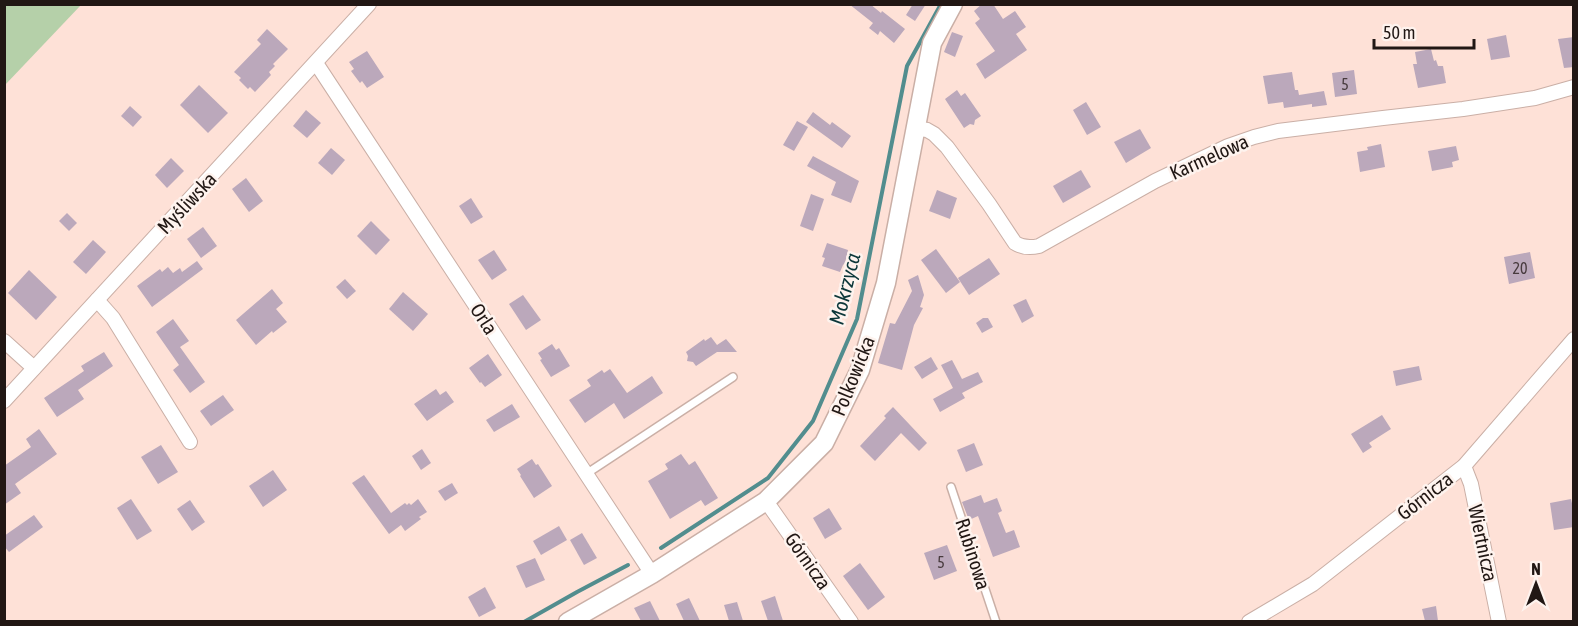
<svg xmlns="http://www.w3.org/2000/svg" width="1578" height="626" font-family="'Asap Condensed',sans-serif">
<rect width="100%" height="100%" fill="#fee1d7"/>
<path fill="#b5d0a9" d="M5 4 81 5 5 85 4 5Z"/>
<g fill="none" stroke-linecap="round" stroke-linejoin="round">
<g stroke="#528d8e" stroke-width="4">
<path d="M661 548 768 478 813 421 857 319 907 66 941 4"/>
<path d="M524 622 577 592 628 565"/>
</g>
</g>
<g fill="#bba8bb">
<path d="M849 4H870L881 13 882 11 905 29 894 43 880 31 878 35 869 28 873 23Z"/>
<path d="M913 4H926L915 21 906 15Z"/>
<path d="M982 4H993L1003 19 1015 11 1026 27 1016 34 1027 50 985 79 976 64 995 51 975 23 980 19 974 11Z"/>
<path d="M267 29 288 49 273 64 275 66 269 72 271 75 255 92 250 87 248 89 239 80 241 78 234 72 261 44 257 40Z"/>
<path d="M952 32 963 36 955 57 944 52Z"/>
<path d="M1506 35 1510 57 1491 60 1487 39Z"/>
<path d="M1574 37V67L1564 68 1558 39Z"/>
<path d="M1431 49 1434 61 1436 60 1438 66H1443L1446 83 1418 88 1413 64H1417L1415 52Z"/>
<path d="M367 51 384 77 367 88 362 81 360 83 351 71 354 69 349 62Z"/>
<path d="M1354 70 1357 94 1335 97 1332 73Z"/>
<path d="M1292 72 1295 90H1298L1299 95 1324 91 1327 105 1312 107V104L1284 108 1283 102 1268 104 1263 76Z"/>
<path d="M199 85 228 113 208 133 180 105Z"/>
<path d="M957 90 961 96 965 93 981 116 975 120 974 125 970 124 964 128 945 99Z"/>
<path d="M1086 102 1101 127 1087 135 1073 110Z"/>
<path d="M130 106 142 117 133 127 121 116Z"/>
<path d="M306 110 321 123 307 138 293 126Z"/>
<path d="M813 112 830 125 832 122 851 136 842 148 806 122Z"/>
<path d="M797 121 808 127 794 151 783 145Z"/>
<path d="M1140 129 1151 148 1126 163 1114 142Z"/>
<path d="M1381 144 1385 167 1360 172 1357 152 1368 150 1367 147Z"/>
<path d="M1456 146 1459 160 1452 162 1453 167 1432 171 1428 151Z"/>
<path d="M331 148 345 160 332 175 318 163Z"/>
<path d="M813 156 859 181 851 203 831 195 836 182 807 166Z"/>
<path d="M171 158 184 171 167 188 155 175Z"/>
<path d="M1081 170 1091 187 1063 203 1053 186Z"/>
<path d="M246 178 263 201 249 212 232 189Z"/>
<path d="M937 190 957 198 950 219 929 211Z"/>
<path d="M811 194 824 199 813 231 800 226Z"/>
<path d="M471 198 483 217 471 224 459 206Z"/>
<path d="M67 213 77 223 69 231 59 221Z"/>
<path d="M371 221 390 240 376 255 357 236Z"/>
<path d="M203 227 217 246 201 258 187 239Z"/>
<path d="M93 240 106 252 86 274 73 262Z"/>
<path d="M827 243 848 250 845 263 843 265 840 272 822 266 825 258 822 257Z"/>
<path d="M936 249 960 282 946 293 921 260Z"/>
<path d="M494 250 507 270 492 280 478 260Z"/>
<path d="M1530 252 1535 278 1509 284 1504 257Z"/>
<path d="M989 258 1000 274 969 295 958 278Z"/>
<path d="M197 261 203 269 152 307 137 286 160 269 162 272 168 267 173 273 180 268 182 272Z"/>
<path d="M29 270 57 297 36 320 8 293Z"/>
<path d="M918 275 924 295 920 307 923 308 914 325 902 370 878 363 890 323 895 324 912 291 908 280Z"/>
<path d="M345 279 356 291 347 299 336 287Z"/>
<path d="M272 289 283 303 276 309 287 322 273 333 272 331 256 345 236 320Z"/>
<path d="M403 292 428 314 413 331 389 309Z"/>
<path d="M523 295 541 320 526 330 509 304Z"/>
<path d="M1026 299 1034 316 1022 323 1013 305Z"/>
<path d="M983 318H988L993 327 982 333 976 323Z"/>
<path d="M173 319 189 341 180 347 205 382 190 393 173 370 179 365 156 332Z"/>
<path d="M711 337 717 345 726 339 737 352H717L696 366 693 362 687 361 688 356 686 352 704 339 705 341Z"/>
<path d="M552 344 556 350 559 348 570 366 551 377 540 360 542 359 538 353Z"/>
<path d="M104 352 113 366 78 390 84 399 57 417 44 398 84 371 81 366Z"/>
<path d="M488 354 502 375 485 387 481 382 480 383 469 368Z"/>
<path d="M931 357 938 369 922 379 914 367Z"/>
<path d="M952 360 962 379 978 372 983 382 962 393 965 398 940 412 933 399 953 388 941 365Z"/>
<path d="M1419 366 1422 380 1396 386 1393 371Z"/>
<path d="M610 369 627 393 652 376 663 393 624 419 614 403 585 423 569 400 591 386 587 380 602 370 604 373Z"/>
<path d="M436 389 440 395 446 391 454 402 427 421 414 404Z"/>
<path d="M223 395 234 410 211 426 200 411Z"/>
<path d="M512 404 520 417 494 432 486 420Z"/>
<path d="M893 407 927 443 919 451 901 433 875 461 860 446 886 418 884 416Z"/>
<path d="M1382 415 1391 429 1369 443 1372 447 1363 453 1351 434Z"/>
<path d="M39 429 57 454 15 484 21 493 4 505V466L31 447 26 439Z"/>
<path d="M974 443 983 465 966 472 957 450Z"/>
<path d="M161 445 178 472 158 484 141 457Z"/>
<path d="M422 449 431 463 421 470 412 456Z"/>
<path d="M681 454 689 465 695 461 718 498 705 506 701 500 670 519 648 481 668 469 665 464Z"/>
<path d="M532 459 536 465 538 464 552 486 534 498 520 476 521 475 517 469Z"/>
<path d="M273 470 287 490 263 507 249 486Z"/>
<path d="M364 475 391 513 405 503 407 505 409 503 411 505 418 499 427 512 419 517 421 519 405 531 401 525 389 534 352 483Z"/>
<path d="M452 483 458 493 445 501 438 491Z"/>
<path d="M981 495 984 503 997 498 1002 511 998 513 1006 533 1014 530 1020 547 993 557 978 516 969 520 962 502Z"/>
<path d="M131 499 152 531 137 540 117 508Z"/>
<path d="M1571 499 1574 512V527L1554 530 1550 503Z"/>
<path d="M190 500 205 522 192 531 177 509Z"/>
<path d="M829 508 842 529 825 539 813 518Z"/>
<path d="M34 515 43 527 9 552 4 546V536Z"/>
<path d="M559 526 567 540 541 555 533 541Z"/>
<path d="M582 533 597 558 584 565 570 540Z"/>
<path d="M947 545 957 571 934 580 924 553Z"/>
<path d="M535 558 545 580 526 588 516 566Z"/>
<path d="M860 563 885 597 868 610 843 576Z"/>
<path d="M485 587 496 608 479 617 468 597Z"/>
<path d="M775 596 783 621H768L761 601Z"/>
<path d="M689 598 700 621H684L676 604Z"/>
<path d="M650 601 660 621H641L634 608Z"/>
<path d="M737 602 743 621H729L724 605Z"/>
<path d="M1436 606 1438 621H1425L1422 609Z"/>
</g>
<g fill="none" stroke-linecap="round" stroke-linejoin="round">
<g stroke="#caafa6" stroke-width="10">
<g id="lane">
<path d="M586 474 733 377"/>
<path d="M951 487 996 622"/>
</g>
</g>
<g stroke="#caafa6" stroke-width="16">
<g id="street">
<path d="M316 63 652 574"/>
<path d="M915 128 927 130 934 134 947 147 989 204 1015 243C1023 248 1030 248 1039 246L1155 181 1228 146 1254 137 1278 131 1383 118 1463 109 1535 98 1574 87"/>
<path d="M97 300 113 318 190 442"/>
<path d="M4 341 34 368"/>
<path d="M4 401 369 4"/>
<path d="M1464 466 1471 484 1499 622"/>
<path d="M766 501 851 622"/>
<path d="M1249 622 1313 584 1464 466 1574 339"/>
</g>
</g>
<g stroke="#caafa6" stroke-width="21">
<path id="secondary" d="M568 622 652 574 766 501 824 443 860 370 886 283 932 43 953 4"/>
</g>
<use href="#lane" stroke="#fff" stroke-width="7"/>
<use href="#street" stroke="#fff" stroke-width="14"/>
<use href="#secondary" stroke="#fff" stroke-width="18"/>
</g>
<g text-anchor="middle" stroke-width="5" stroke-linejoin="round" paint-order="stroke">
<g font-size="16" fill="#483b3e">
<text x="1345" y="90">5</text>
<text x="1520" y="274">20</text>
<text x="941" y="568">5</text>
</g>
<g font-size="20" fill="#211714" stroke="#fef3ee">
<text transform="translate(1209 157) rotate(-24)" y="7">Karmelowa</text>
<text transform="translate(187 203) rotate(-47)" y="7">Myśliwska</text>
<text transform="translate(484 319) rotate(57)" y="7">Orla</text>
<text transform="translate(853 376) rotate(-68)" y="7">Polkowicka</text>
<text transform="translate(1425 496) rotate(-38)" y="7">Górnicza</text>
<text transform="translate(1483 543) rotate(78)" y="7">Wiertnicza</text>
<text transform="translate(973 554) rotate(72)" y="7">Rubinowa</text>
<text transform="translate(808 561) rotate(55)" y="7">Górnicza</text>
</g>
<g font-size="21" font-style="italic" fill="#0c3739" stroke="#fef3ee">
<text transform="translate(845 289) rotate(-76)" y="7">Mokrzyca</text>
</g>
</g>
<rect width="1578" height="626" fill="none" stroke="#211714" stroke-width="12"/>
<g transform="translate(1536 584)" stroke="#fef3ee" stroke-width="4.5" paint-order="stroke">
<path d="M0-4.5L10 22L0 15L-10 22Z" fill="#211714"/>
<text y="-9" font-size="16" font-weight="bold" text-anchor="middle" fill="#211714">N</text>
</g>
<path d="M1374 39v9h100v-9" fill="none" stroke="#211714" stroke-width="3"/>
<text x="1383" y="39" font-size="18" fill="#211714" stroke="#fef3ee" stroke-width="4.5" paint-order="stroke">50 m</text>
</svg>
